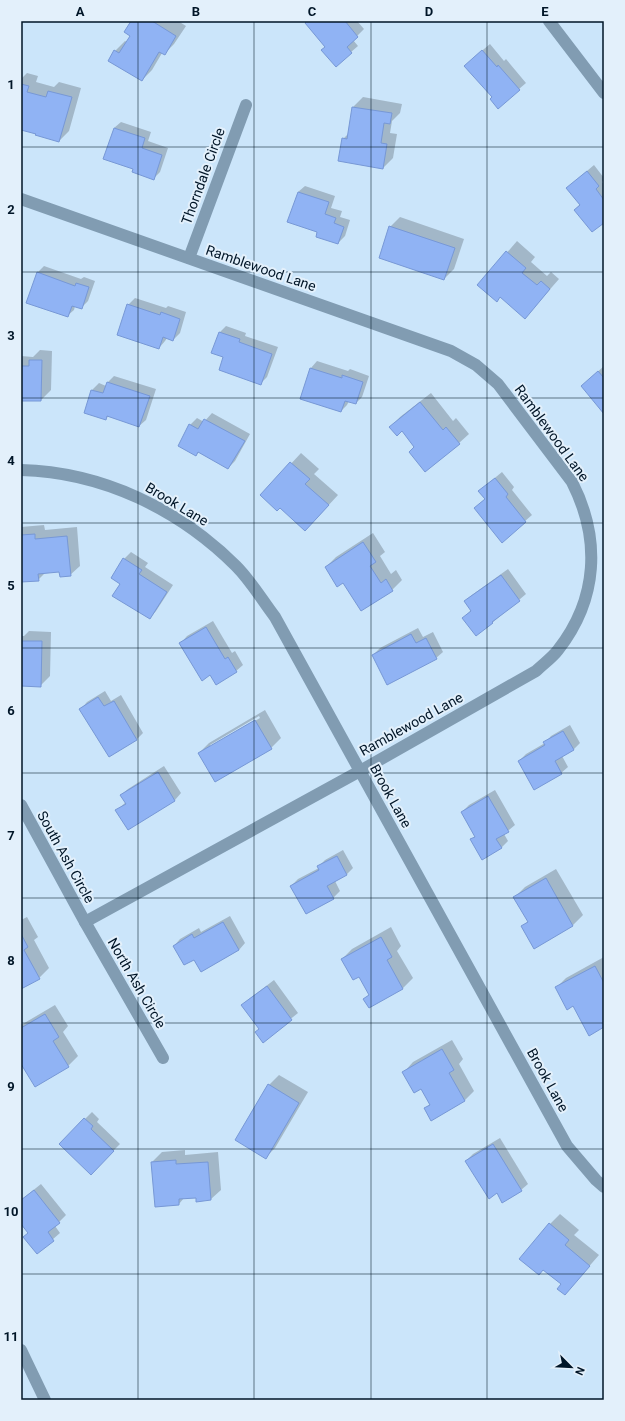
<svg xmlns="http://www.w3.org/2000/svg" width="625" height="1421" font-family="Roboto,sans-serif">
<rect width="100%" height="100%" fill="#cbe5fa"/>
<g fill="#0003" fill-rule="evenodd">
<path d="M132 21H178L186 26 174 44 164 54 162 53 152 70 142 80 115 51 125 41 127 42 131 35Z"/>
<path d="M308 21H357L364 29 353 40 358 46 336 65 322 50 326 46Z"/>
<path d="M490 44 504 61 506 59 526 83 519 89 493 97 472 59Z"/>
<path d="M27 73 38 76 36 82 54 87 59 82 81 88 69 131 59 141 21 129V79Z"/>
<path d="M363 97 402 104 400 113 392 121 390 133 397 134 393 158 383 168 343 139 349 133 353 107Z"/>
<path d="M121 122 151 132 148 141 168 148 160 172 154 178 134 168 114 128Z"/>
<path d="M594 165 604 178V180L602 182 604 185V222L575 210 580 204 567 188Z"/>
<path d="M305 186 335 196 331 208 342 211 340 217 350 220 345 236 338 243 318 232 298 192Z"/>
<path d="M400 217 464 239 454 269 444 279 390 227Z"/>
<path d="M517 241 535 257 531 262 547 276 551 272 559 279 525 318 500 296 479 285Z"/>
<path d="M44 266 81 279 84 277 95 281 88 301 81 308 75 306 74 310 67 316 37 273Z"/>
<path d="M135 298 166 308 168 306 186 312 180 333 173 340 167 338 165 341 159 348 128 305Z"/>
<path d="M226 326 246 333 245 336 278 347 267 377 260 384 225 356 220 332Z"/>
<path d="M40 350 52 351 51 390 41 400H21V356L33 357Z"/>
<path d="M317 361 348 371 350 369 369 376 362 397 356 403 349 401 347 405 341 411 301 399 311 368Z"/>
<path d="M604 366V412L582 386Z"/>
<path d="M114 376 156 389 146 420 139 426 109 416 105 419 85 412 92 390 99 383 106 386 108 382Z"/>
<path d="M431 393 453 421 456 418 469 434 459 443 415 447 402 430 391 427 400 417Z"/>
<path d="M212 413 250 434 235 461 228 468 199 452 196 455 190 425 197 418 204 422Z"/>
<path d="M301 453 319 469 314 474 338 495 315 520 280 507 262 495Z"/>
<path d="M502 472 514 487 512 490 532 515 502 541 475 508 485 499 479 491Z"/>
<path d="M44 525 45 530 77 527 80 566 70 575 60 571 46 572 38 580 21 581V527Z"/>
<path d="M373 533 385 552 380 556 391 574 396 570 402 580 392 590 343 582 326 567 336 557Z"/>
<path d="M131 552 148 563 145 567 173 585 156 611 150 618 121 584 124 559Z"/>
<path d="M508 569 526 594 492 623 464 618 471 610 465 601 472 595Z"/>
<path d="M213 621 232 653 235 651 243 665 236 671 211 674 181 643 187 636Z"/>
<path d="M418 628 423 637 433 632 443 652 436 658 373 655 380 648Z"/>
<path d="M29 631 51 632 50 676 40 686 21 685V636H24Z"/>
<path d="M105 691 111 701 121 695 143 733 137 739 109 756 81 709 87 702Z"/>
<path d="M265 710 281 738 271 748 199 753 209 743ZM259 716 260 718 210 747V745Z"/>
<path d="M570 725 580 743 574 749 562 756 568 767 561 773 519 761 526 754 545 743 551 736Z"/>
<path d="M164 766 181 793 175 800 128 829 117 810 126 802 121 795 128 789Z"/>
<path d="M495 790 515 825 504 834 508 841 501 848 471 840 475 836 462 812 469 805Z"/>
<path d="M343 850 353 868 347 874 335 881 340 891 333 898 306 913 291 886 298 879 319 868 318 867 325 860Z"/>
<path d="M556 869 583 915 573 925 535 947 523 926 528 921 515 897 525 887Z"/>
<path d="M230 916 245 943 239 950 201 971 194 958 174 946 180 939 199 928 201 932Z"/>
<path d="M27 917 38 937 34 940 49 968 39 978 21 988V920Z"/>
<path d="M391 927 401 946 397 951 413 978 403 988 369 1007 364 999 370 994 359 975 342 959 352 949Z"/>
<path d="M604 957V1026L573 1005 556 988 566 978Z"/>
<path d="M274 980 298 1013 263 1041 260 1028 243 1005 249 999Z"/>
<path d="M55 1005 68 1026 63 1032 78 1056 68 1066 21 1062V1025Z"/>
<path d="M452 1040 463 1059 459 1064 474 1091 464 1101 425 1108 430 1104 421 1088 404 1072 413 1062Z"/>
<path d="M279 1075 308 1092 275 1148 265 1158 269 1085Z"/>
<path d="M92 1112 99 1119 97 1122 120 1144 91 1173 60 1144Z"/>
<path d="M500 1138 528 1184 521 1190 466 1161 473 1154Z"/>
<path d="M185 1150V1155L218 1152 221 1190 211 1199 197 1197 184 1198 179 1204 152 1162 162 1152Z"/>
<path d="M41 1184 66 1215 55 1226 60 1233 37 1253 29 1233 21 1223V1200Z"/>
<path d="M560 1214 579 1230 574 1235 599 1255 565 1294 550 1224Z"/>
</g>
<g fill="#90b3f4" stroke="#7798d6">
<path d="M131 21H152L176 36 165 55 159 52 142 81 108 61 114 50 119 53 130 36 124 32Z"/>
<path d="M307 21H345L358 37 347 47 352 53 336 67 321 50 325 47 305 23Z"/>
<path d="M482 50 497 67 498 65 520 90 498 109 490 99 492 97 464 66Z"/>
<path d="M21 84 29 86 27 92 46 97 48 91 72 97 59 142 35 135 36 134 21 130Z"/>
<path d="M352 107 392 113 390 124 384 123 381 143 387 144 383 169 338 161 342 138 347 139Z"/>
<path d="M114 128 145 138 142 148 162 155 154 180 132 172 133 169 103 159Z"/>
<path d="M587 171 599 186 596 189 604 200V223L592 232 574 210 580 205 566 188Z"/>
<path d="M298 192 329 202 325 214 336 218 334 223 344 227 338 244 316 237 317 232 287 222Z"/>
<path d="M389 226 455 248 444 280 379 258Z"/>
<path d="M506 251 526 268 522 273 537 285 541 281 550 289 525 319 500 297 497 302 477 285Z"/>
<path d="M37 272 75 286 76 283 89 287 82 309 72 306 68 317 26 303Z"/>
<path d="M127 304 160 315 161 312 180 319 173 341 163 337 159 349 117 335Z"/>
<path d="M219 332 240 339 239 342 272 354 261 385 219 370 223 357 211 353Z"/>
<path d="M29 360H42L41 401H21V366H29Z"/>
<path d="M310 368 342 378V375L363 382 356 404 345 401 341 412 300 399Z"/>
<path d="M598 371 604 378V414L581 386Z"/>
<path d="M107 382 150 396 139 427 107 416 106 420 84 413 91 390 103 393Z"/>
<path d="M420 402 443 430 446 427 460 444 425 472 409 452 414 447 402 431 397 436 389 427Z"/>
<path d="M204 419 245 441 228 469 198 452 196 456 178 446 189 424 198 429Z"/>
<path d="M290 462 310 479 305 484 329 505 305 531 280 508 277 511 260 495Z"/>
<path d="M495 478 508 494 506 497 526 522 502 543 474 508 485 499 478 491Z"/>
<path d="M35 534V539L67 536 71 576 60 577 59 572 38 574 39 581 21 582V535Z"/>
<path d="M363 542 376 562 370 566 381 583 386 579 393 591 361 611 343 583 337 587 325 567Z"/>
<path d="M123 558 142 570 139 574 167 592 150 619 112 596 120 584 111 578Z"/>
<path d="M501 575 520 601 492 622 493 623 476 636 462 618 471 611 464 601Z"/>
<path d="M206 627 225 659 228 657 237 672 216 685 210 675 202 681 179 643Z"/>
<path d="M411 634 416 643 426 638 437 659 387 685 372 655Z"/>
<path d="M21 641H42L41 687 21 686Z"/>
<path d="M98 697 104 706 114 701 137 740 109 757 79 709Z"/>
<path d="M255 720 272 749 215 782 198 753Z"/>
<path d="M563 731 574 750 555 761 562 774 534 790 518 761 545 745 543 742Z"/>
<path d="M158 772 175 801 128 830 115 810 126 804 120 795Z"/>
<path d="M488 796 509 832 496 839 502 848 482 860 470 839 475 837 461 812Z"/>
<path d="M337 856 347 875 327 886 334 899 306 914 290 886 319 870 317 866Z"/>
<path d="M546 878 573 926 534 949 521 926 528 922 513 897Z"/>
<path d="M223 922 239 950 201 972 194 960 184 965 173 946 192 934 194 938Z"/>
<path d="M21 934 28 947 24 950 40 979 21 989Z"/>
<path d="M381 937 392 957 387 960 403 989 369 1008 363 999 369 995 359 977 353 980 341 959Z"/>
<path d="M595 966 604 983V1027L589 1036 573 1006 567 1010 555 987Z"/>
<path d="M267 986 292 1020 263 1043 255 1032 259 1029 241 1005Z"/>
<path d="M45 1014 59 1037 53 1041 69 1067 35 1087 21 1064V1028Z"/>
<path d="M442 1049 454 1070 449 1073 465 1101 431 1121 424 1108 430 1105 421 1089 414 1093 402 1072Z"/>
<path d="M268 1084 299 1103 266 1159 235 1140Z"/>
<path d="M84 1118 93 1126 91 1129 114 1151 91 1175 59 1144Z"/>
<path d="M493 1144 522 1191 502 1203 497 1193 489 1199 465 1161Z"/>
<path d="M176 1160V1164L208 1162 211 1200 196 1202V1198L179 1199V1205L155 1207 151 1162Z"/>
<path d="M34 1190 60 1223 48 1232 54 1241 37 1254 23 1237 28 1233 21 1224V1200Z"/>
<path d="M549 1223 569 1240 565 1245 590 1266 565 1295 557 1289 561 1284 543 1270 539 1275 519 1259Z"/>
</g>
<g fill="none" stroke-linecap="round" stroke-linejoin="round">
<g stroke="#819cb2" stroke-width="12">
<path d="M549 21 604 93"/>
<path d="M21 199 451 351 476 365 498 384 572 482C601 539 598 599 558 650 552 658 543 664 536 671L360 771 85 922"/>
<path d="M189 258 246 105"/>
<path d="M21 470C102 472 179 509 236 566 251 581 262 600 275 617L567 1146 596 1180 604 1187"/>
<path d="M21 805 85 922 163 1058"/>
<path d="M21 1350 45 1400"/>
</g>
</g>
<path fill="none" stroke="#001527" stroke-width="1" stroke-opacity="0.55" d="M138 21V1400M254 21V1400M371 21V1400M487 21V1400M21 147H604M21 272H604M21 398H604M21 523H604M21 648H604M21 773H604M21 898H604M21 1023H604M21 1149H604M21 1274H604"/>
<g text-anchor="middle" stroke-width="4" stroke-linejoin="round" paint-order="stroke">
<g font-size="14" fill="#001527" stroke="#e3f0fb">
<text transform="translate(203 176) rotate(-70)" y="5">Thorndale Circle</text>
<text transform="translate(261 268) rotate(19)" y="5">Ramblewood Lane</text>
<text transform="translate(552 433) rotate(54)" y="5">Ramblewood Lane</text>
<text transform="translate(177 504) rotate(31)" y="5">Brook Lane</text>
<text transform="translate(411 724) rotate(-29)" y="5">Ramblewood Lane</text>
<text transform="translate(391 796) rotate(61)" y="5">Brook Lane</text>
<text transform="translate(66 857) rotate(61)" y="5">South Ash Circle</text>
<text transform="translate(137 983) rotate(60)" y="5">North Ash Circle</text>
<text transform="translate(548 1080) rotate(61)" y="5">Brook Lane</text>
</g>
</g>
<rect width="625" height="1421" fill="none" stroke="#e3f0fb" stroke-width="44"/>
<g transform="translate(571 1367) rotate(114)" stroke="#e3f0fb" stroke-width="3" paint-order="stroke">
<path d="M0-3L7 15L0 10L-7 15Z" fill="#001527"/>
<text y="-6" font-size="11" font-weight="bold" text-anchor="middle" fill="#001527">N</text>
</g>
<rect x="22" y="22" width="581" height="1377" fill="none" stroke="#001527" stroke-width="1.5"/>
<g font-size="13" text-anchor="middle" font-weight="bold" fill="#001527">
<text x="80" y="16">A</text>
<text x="196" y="16">B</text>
<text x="312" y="16">C</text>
<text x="429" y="16">D</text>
<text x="545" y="16">E</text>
<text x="11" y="89">1</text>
<text x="11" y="214">2</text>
<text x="11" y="340">3</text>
<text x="11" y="465">4</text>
<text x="11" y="590">5</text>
<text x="11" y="715">6</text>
<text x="11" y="840">7</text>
<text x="11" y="965">8</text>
<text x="11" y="1091">9</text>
<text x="11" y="1216">10</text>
<text x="11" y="1341">11</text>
</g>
</svg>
